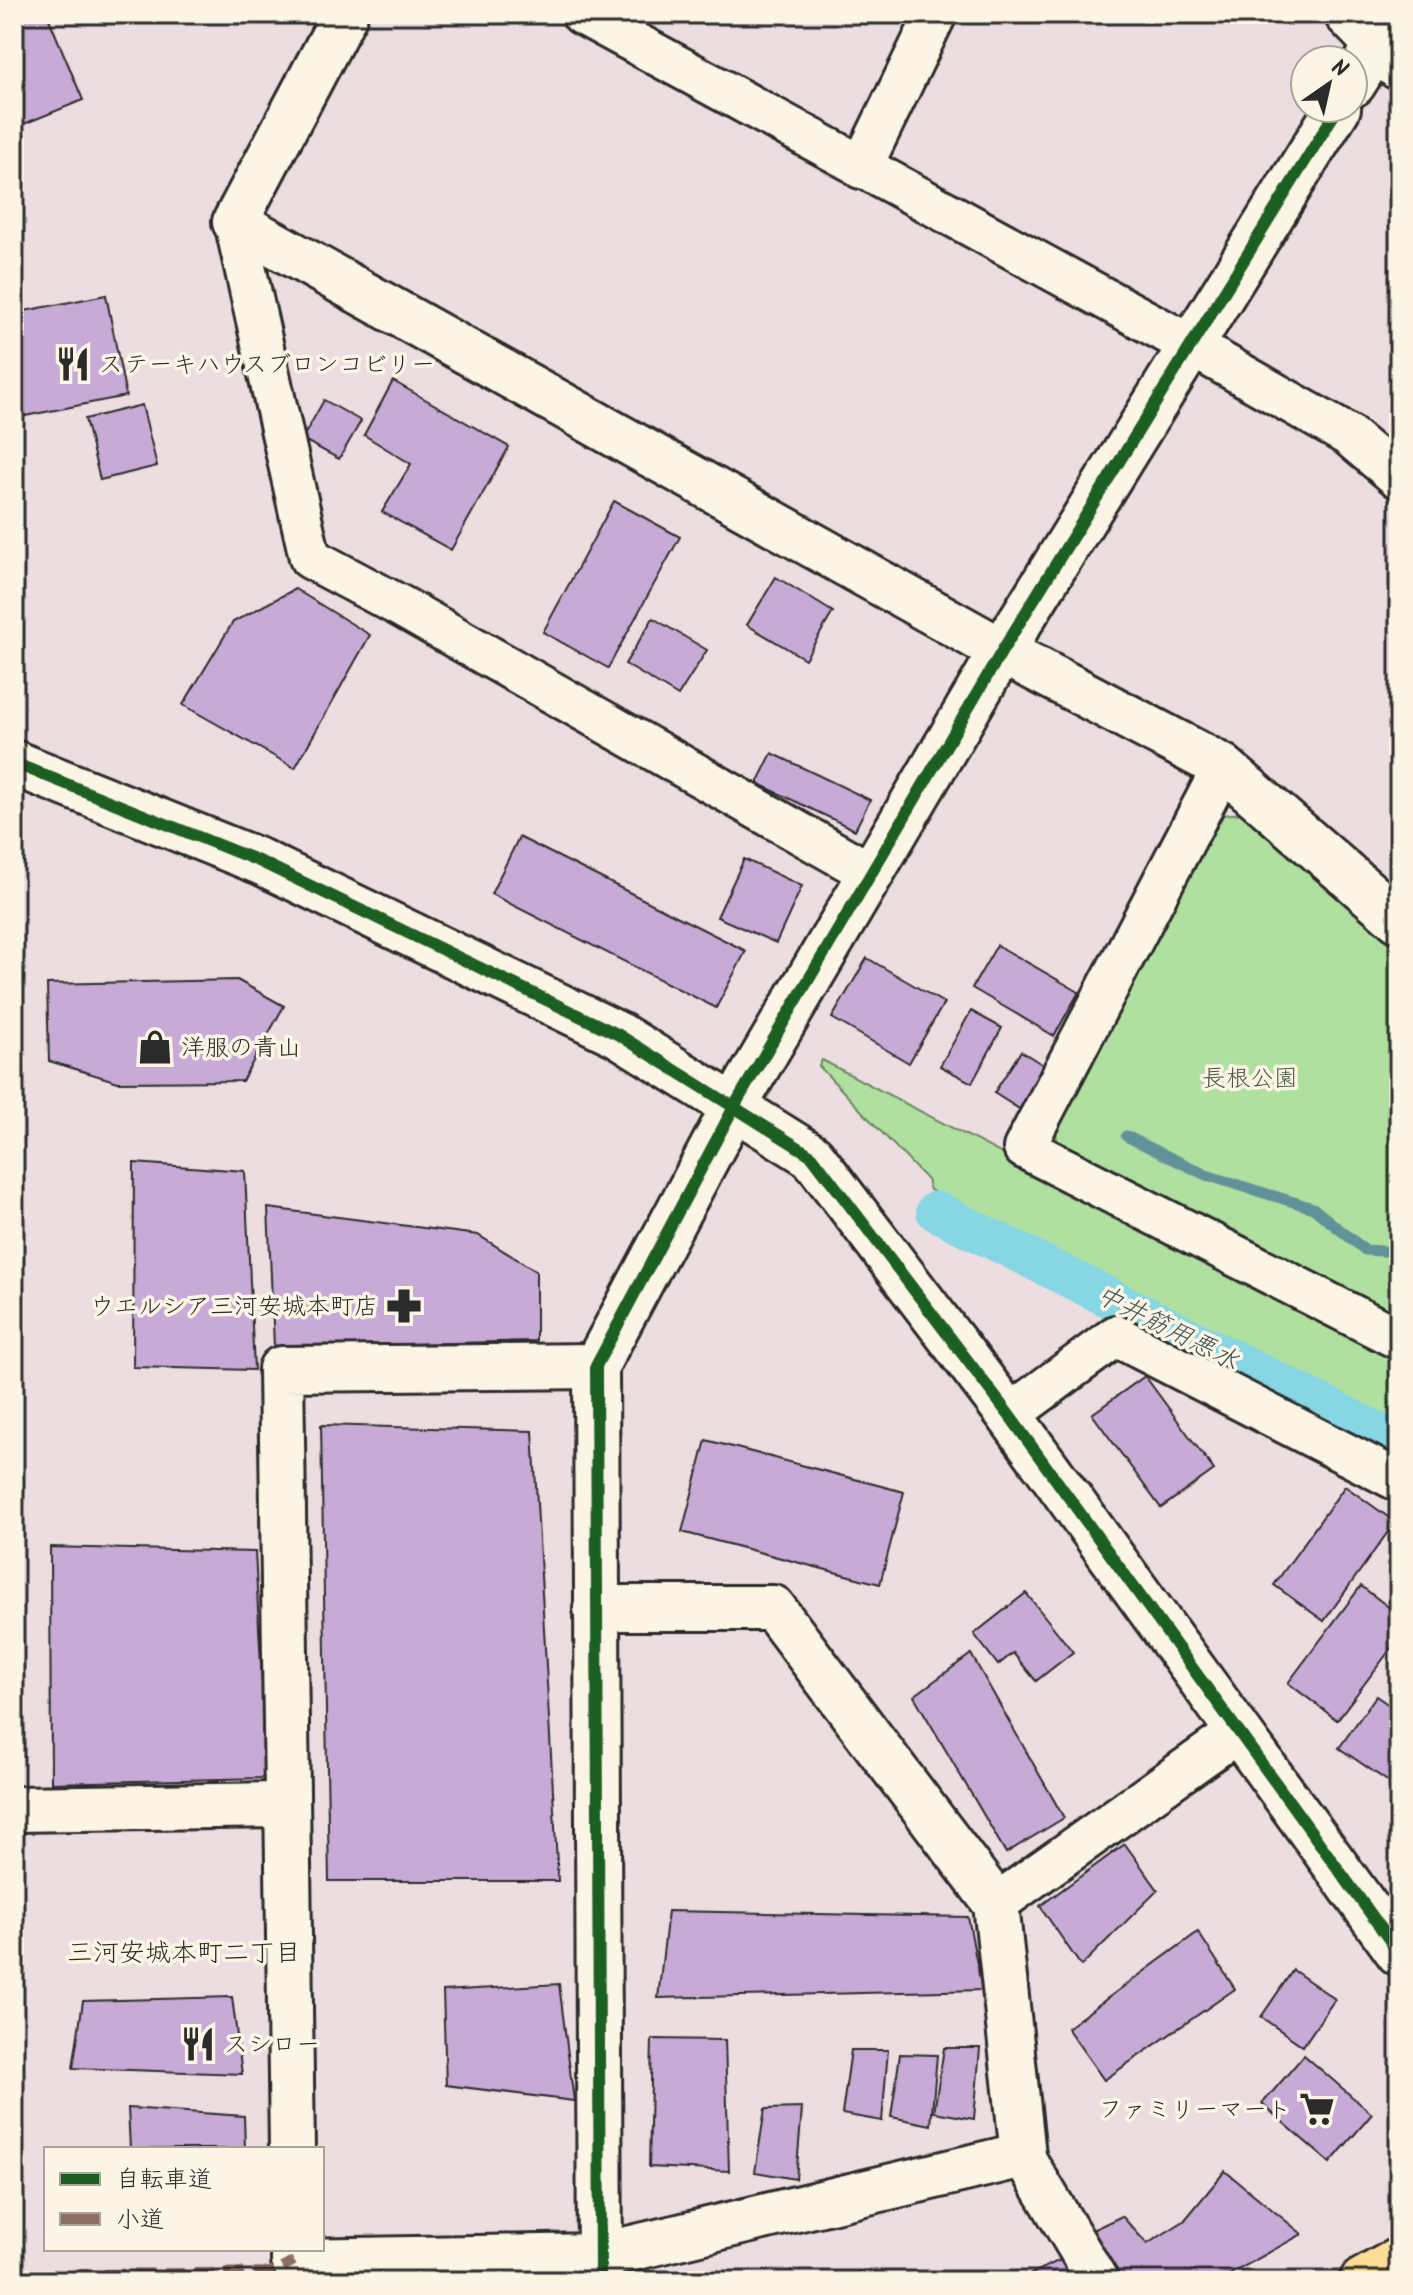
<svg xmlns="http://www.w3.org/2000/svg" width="1413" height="2295" font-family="Kalam,'Klee One',sans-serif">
<rect width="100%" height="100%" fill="#ecdee0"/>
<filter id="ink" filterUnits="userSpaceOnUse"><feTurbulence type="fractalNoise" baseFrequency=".0125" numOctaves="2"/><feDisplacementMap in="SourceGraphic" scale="16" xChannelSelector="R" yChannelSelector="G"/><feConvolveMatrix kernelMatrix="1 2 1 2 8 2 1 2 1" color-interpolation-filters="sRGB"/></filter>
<g filter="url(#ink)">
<g fill="#b0e0a0" stroke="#6e8666" stroke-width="2">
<path d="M1241 813 1399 952V1322L1058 1146 1055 1127 1223 815Z"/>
<path d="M822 1060 1399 1361V1427L930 1190 927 1180 819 1066Z"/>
</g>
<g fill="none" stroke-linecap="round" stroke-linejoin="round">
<path stroke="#629299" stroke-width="11" d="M1126 1136 1206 1175 1313 1208 1365 1250 1399 1252"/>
<path stroke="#87d6e3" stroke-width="40" d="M936 1211 1399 1443"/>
</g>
<g fill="#c8aad6" stroke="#2b2b2b" stroke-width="2">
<path d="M14 14H47L83 100 14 128Z"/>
<path d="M106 295 126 396 25 416 14 361V313Z"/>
<path d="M393 381 509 447 451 550 382 512 411 464 364 435Z"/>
<path d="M324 400 361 421 339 459 302 439Z"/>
<path d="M142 405 157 466 100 480 85 419Z"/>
<path d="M614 501 680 537 608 668 543 632Z"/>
<path d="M776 577 833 612 805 659 747 625Z"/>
<path d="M295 589 370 635 295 768 183 705 233 622Z"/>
<path d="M653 618 707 650 678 696 625 664Z"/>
<path d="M772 753 870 800 855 830 757 783Z"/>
<path d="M519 837 746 951 716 1008 491 894Z"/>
<path d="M744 859 802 886 776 943 717 917Z"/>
<path d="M997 945 1079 992 1054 1036 972 988Z"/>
<path d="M867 958 944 1003 909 1063 832 1018Z"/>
<path d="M237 980 284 1006 242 1081 118 1082 49 1061 47 984Z"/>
<path d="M971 1011 1002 1028 972 1083 940 1066Z"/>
<path d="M1021 1051 1051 1070 1024 1112 994 1093Z"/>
<path d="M134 1163 245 1171 254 1370 133 1367Z"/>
<path d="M268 1208 478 1235 536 1271V1341L274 1347Z"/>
<path d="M1145 1376 1214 1470 1161 1508 1092 1414Z"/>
<path d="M321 1425 533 1431 558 1881H329Z"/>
<path d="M706 1440 904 1492 880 1584 682 1532Z"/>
<path d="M1345 1486 1395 1522 1324 1621 1274 1585Z"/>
<path d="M50 1547 255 1552 267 1778 51 1783Z"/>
<path d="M1361 1586 1399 1615V1638L1337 1720 1288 1683Z"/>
<path d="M1026 1593 1073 1652 1036 1681 1013 1653 998 1665 974 1634Z"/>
<path d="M971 1654 1064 1818 1006 1853 914 1696Z"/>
<path d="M1376 1696 1399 1712V1789L1339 1748Z"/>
<path d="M1125 1844 1158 1890 1081 1966 1040 1906Z"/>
<path d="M668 1911 968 1917 982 1990 658 1998Z"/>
<path d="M1198 1932 1235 1989 1104 2080 1067 2028Z"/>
<path d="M1293 1970 1335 1999 1303 2046 1261 2017Z"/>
<path d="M559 1984 574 2101 446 2085 443 1991Z"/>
<path d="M232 1997 242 2074 73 2068 83 2001Z"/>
<path d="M652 2039 725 2040 729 2171 649 2167Z"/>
<path d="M944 2048H980L974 2119 934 2112Z"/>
<path d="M851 2050H888L882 2121 842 2114Z"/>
<path d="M900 2054 937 2055 931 2125 891 2117Z"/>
<path d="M1304 2055 1372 2114 1330 2163 1262 2104Z"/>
<path d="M128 2108 244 2116 245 2149H130Z"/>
<path d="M802 2108 796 2179 755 2172 765 2109Z"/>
<path d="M1225 2171 1302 2234 1218 2281H1117L1088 2232 1122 2216 1147 2244 1184 2221Z"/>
<path d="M1066 2257 1078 2281H1017Z"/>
<path d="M862 2272 864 2281H825Z"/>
</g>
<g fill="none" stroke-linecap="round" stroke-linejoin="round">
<g stroke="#2b2b2b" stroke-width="46">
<g id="street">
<path d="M582 14 1190 345 1348 435 1399 478"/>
<path d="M861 168 936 14"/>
<path d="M235 222 310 558 402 607 872 874"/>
<path d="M1223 767 1024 1148 1399 1339"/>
<path d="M1009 1415 1116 1336 1399 1481"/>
<path d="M996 1904 1239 1731"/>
<path d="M1023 2155 1098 2281"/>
</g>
</g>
<g stroke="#2b2b2b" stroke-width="50">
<g id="secondary">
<path d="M345 14 235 222 1002 651 1223 767 1399 920"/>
<path d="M1347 14 1398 67"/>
<path d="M1353 84 1378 44 1399 20"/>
<path d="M14 763 261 862 619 1035 812 1156 1009 1415 1399 1953"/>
<path d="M14 1809 286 1805"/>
<path d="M292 2149 281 1369 596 1366"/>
<path d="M294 2249V2261L599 2256 1023 2155 996 1904 773 1608H596"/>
<path d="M600 2281 596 1366 735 1105 779 1030 1002 651 1338 108"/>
</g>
</g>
<g stroke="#2b2b2b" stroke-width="50">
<path id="primary" d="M1362 2281 1399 2260"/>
</g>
<use href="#street" stroke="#fcf5e5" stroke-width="40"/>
<use href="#secondary" stroke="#fcf5e5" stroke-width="44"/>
<use href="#primary" stroke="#fedd96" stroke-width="44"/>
<path stroke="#8d6e63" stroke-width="10" stroke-dasharray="20 10" stroke-linecap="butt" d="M14 2275 275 2272 294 2261"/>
<g stroke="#fcf5e5" stroke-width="17">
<g id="cycleway">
<path d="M14 763 261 862 619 1035 812 1156 1009 1415 1399 1953"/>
<path d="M600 2281 596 1366 735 1105 779 1030 1002 651 1338 108"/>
</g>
</g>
<use href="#cycleway" stroke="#1b5e20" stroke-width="12"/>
</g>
</g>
<defs>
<g id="restaurant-bare" transform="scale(2.76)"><path d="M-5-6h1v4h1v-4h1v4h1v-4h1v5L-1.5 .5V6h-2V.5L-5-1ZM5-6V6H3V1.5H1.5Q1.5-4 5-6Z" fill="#2b2b2b" stroke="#fcf5e5" stroke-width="2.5" paint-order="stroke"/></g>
<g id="shop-bare" transform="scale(2.76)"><path d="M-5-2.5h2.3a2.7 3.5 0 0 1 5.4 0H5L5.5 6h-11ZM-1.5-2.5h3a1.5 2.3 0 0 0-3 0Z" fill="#2b2b2b" stroke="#fcf5e5" stroke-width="2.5" paint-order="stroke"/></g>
<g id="pharmacy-bare" transform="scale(2.76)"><path d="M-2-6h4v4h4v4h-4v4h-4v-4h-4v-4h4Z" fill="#2b2b2b" stroke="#fcf5e5" stroke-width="2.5" paint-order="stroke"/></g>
<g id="supermarket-bare" transform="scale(2.76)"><path d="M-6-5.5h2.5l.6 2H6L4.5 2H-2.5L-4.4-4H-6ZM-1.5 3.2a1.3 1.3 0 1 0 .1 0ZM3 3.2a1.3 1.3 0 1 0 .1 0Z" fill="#2b2b2b" stroke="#fcf5e5" stroke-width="2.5" paint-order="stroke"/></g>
</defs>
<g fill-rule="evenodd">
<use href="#restaurant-bare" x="73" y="364"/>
<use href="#shop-bare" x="155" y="1047"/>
<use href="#pharmacy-bare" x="404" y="1306"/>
<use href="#restaurant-bare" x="198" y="2044"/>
<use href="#supermarket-bare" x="1317" y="2109"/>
</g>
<g text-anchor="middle" stroke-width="7" stroke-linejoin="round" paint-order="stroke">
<g font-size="24" fill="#2b2b2b" stroke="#fcf5e5" text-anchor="start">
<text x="99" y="372">ステーキハウスブロンコビリー</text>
<text x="181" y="1055">洋服の青山</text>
<text x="378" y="1314" text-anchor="end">ウエルシア三河安城本町店</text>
<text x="224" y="2052">スシロー</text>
<text x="1291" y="2117" text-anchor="end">ファミリーマート</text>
</g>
<g font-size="24" fill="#4c5848" stroke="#fcf5e5">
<text x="1250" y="1086">長根公園</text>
</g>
<g font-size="26" font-style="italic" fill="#425659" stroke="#fcf5e5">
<text transform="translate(1168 1327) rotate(27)" y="9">中井筋用悪水</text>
</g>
<g font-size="26" fill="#2b2b2b" stroke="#fcf5e5">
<text x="184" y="1961">三河安城本町二丁目</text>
</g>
</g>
<rect width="1413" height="2295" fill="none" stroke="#fcf5e5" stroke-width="48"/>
<rect x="24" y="24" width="1365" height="2247" fill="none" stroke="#2b2b2b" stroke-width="3" filter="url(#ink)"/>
<rect x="44" y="2147" width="280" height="104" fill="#fcf5e5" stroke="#a8a49b" stroke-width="2"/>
<rect x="60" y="2173" width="40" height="12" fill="#1b5e20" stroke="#a8a49b" stroke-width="2"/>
<text x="116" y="2187" font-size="24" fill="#2b2b2b">自転車道</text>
<rect x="60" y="2213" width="40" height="12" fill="#8d6e63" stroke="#a8a49b" stroke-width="2"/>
<text x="116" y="2227" font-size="24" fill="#2b2b2b">小道</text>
<g transform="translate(1329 84) rotate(34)"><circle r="38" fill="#fcf5e5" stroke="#a8a49b" stroke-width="2"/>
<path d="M0-6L14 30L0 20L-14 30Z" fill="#2b2b2b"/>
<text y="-12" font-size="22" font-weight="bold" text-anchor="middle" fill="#2b2b2b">N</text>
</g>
</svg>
